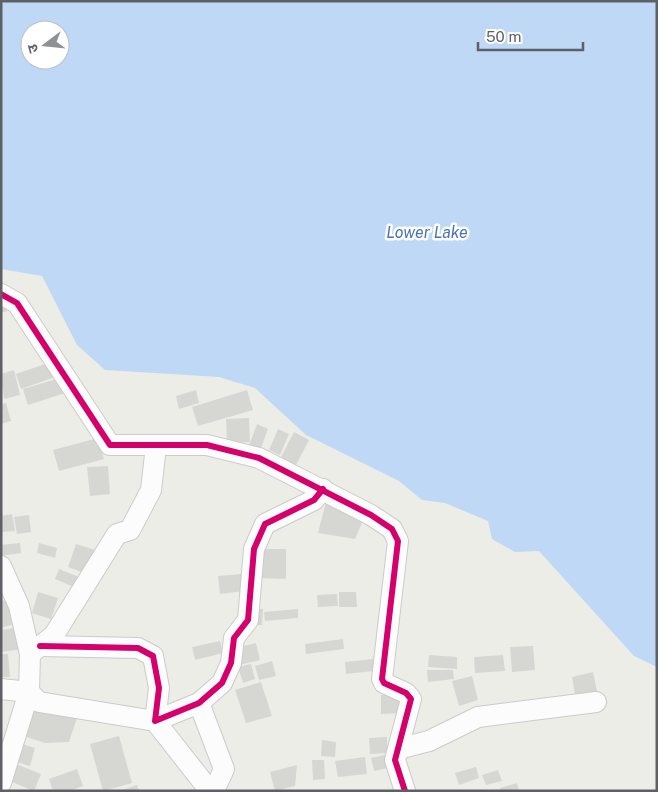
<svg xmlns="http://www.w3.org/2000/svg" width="658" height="792" font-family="'Public Sans','Noto Sans Devanagari',sans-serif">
<rect width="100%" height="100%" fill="#edede8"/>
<path fill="#bed8f5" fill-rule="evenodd" d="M1 1H657V667L634 656 539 551 515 552 492 539 488 521 445 503 422 500 399 481 306 435 255 388 219 377 105 370 77 345 42 276 1 269ZM30 30H60V60H30Z"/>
<g fill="#d6d6d3">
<path d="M5 298 7 311 1 313V299Z"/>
<path d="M51 362 55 377 21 389 16 374Z"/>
<path d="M14 370 20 395 4 399 1 374Z"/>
<path d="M60 378 65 393 28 405 23 389Z"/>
<path d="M196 390 199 403 179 409 176 396Z"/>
<path d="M247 390 253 410 198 426 192 407Z"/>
<path d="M6 403 11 421 1 424V404Z"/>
<path d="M249 418 250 442 227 443 226 419Z"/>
<path d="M257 424 268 429 259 453 248 448Z"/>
<path d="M278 429 289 434 280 455 269 450Z"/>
<path d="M294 432 309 440 296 465 281 457Z"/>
<path d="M98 438 104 459 59 471 53 450Z"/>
<path d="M108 466 110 494 90 496 87 467Z"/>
<path d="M326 502 365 516 355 539 318 533Z"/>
<path d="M12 514 15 531 1 532V516Z"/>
<path d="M29 515 31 532 17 534 14 517Z"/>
<path d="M20 543 21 553 1 556V545Z"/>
<path d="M39 543 57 548 55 558 37 553Z"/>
<path d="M76 544 95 550 87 574 68 567Z"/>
<path d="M258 549H286V579L258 578Z"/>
<path d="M59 569 79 577 74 587 55 579Z"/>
<path d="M242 574 244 591 220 594 218 576Z"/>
<path d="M38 592 58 598 51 619 32 613Z"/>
<path d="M339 592H356L357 607H339Z"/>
<path d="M337 594 338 606 318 607 317 595Z"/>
<path d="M10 599 17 623 1 628V601Z"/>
<path d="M250 609H263L262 625H250Z"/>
<path d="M298 609V618L265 621 264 612Z"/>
<path d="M21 627 24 649 1 652V630Z"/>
<path d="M343 639 344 649 306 654 305 644Z"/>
<path d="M220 641 223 653 195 660 192 647Z"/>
<path d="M256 643 260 660 239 665 236 648Z"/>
<path d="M533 646 535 670 512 672 510 647Z"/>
<path d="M1 654H8L10 677H1Z"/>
<path d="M429 655 457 657V669L428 667Z"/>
<path d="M503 655 505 671 475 673 474 657Z"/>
<path d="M373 659 374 671 346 674 345 662Z"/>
<path d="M272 661 276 676 259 680 255 666Z"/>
<path d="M251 664 255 679 243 683 238 667Z"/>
<path d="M427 670H453L454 679 428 682Z"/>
<path d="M593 672 598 696 576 700 572 677Z"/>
<path d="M472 676 478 700 459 706 452 681Z"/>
<path d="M261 682 272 716 246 723 235 690Z"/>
<path d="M381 695H400L401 713 381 714Z"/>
<path d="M30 703 77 718 69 742 45 743 20 735Z"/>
<path d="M119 736 132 783 103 791 90 744Z"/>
<path d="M387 737V753L370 754 369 738Z"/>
<path d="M322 740 336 742 335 757 321 756Z"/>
<path d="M16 742 35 748 30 766 10 760Z"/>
<path d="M389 754 392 767 374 771 371 758Z"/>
<path d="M365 757 367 774 338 777 335 761Z"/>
<path d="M312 760H324L325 779 313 780Z"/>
<path d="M11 762 41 774 34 791 5 779Z"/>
<path d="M297 765 295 786 275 791 270 772Z"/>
<path d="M476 767 479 778 459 785 455 773Z"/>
<path d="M77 769 83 786 69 791H53L49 779Z"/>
<path d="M498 770 502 781 486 785 482 775Z"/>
<path d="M517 783 519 791H501L500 788Z"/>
<path d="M137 785 139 791H122V790Z"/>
</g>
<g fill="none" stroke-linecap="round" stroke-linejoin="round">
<g stroke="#cacbca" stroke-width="22">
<g id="minor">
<path d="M1 294 17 303 110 445H207L259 458 371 515 392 529 398 541 382 679 384 683 406 693 411 699 395 760 405 791"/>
<path d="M1 566 19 606 30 654"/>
<path d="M40 646 138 648 153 656 159 688 155 721 199 703 222 683 231 663 234 638 248 620 254 549 265 524 314 500 323 489"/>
<path d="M1 689 29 692 39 702 155 721 210 791"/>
<path d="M199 703 224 769 214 791"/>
<path d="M398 749 429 741 478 717 596 702"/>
<path d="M1 783 29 692 30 654 54 635 117 534 130 530 151 490 156 446"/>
</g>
</g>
<use href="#minor" stroke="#fcfcfc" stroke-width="20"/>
<g stroke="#fff" stroke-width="9">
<g id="cycleway">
<path d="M1 294 17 303 110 445H207L259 458 371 515 392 529 398 541 382 679 384 683 406 693 411 699 395 760 405 791"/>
<path d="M40 646 138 648 153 656 159 688 155 721 199 703 222 683 231 663 234 638 248 620 254 549 265 524 314 500 323 489"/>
</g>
</g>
<use href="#cycleway" stroke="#d6006c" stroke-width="6"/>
</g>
<g text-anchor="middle" stroke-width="5" stroke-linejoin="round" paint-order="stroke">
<g font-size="16" font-style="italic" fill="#4a73b4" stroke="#fff">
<text x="427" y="238">Lower Lake</text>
</g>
</g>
<rect width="658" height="792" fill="none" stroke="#5d6065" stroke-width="5"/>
<g transform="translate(45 45) rotate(254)"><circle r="24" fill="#ffffff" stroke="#bebfc1"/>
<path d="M0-4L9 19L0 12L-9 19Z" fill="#8f9193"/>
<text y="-8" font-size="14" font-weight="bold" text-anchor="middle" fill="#5d6065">उ</text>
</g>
<path d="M478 42v8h105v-8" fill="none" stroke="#5d6065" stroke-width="2.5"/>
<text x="486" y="42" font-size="15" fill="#5d6065" stroke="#ffffff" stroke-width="4" paint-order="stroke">50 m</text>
</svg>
